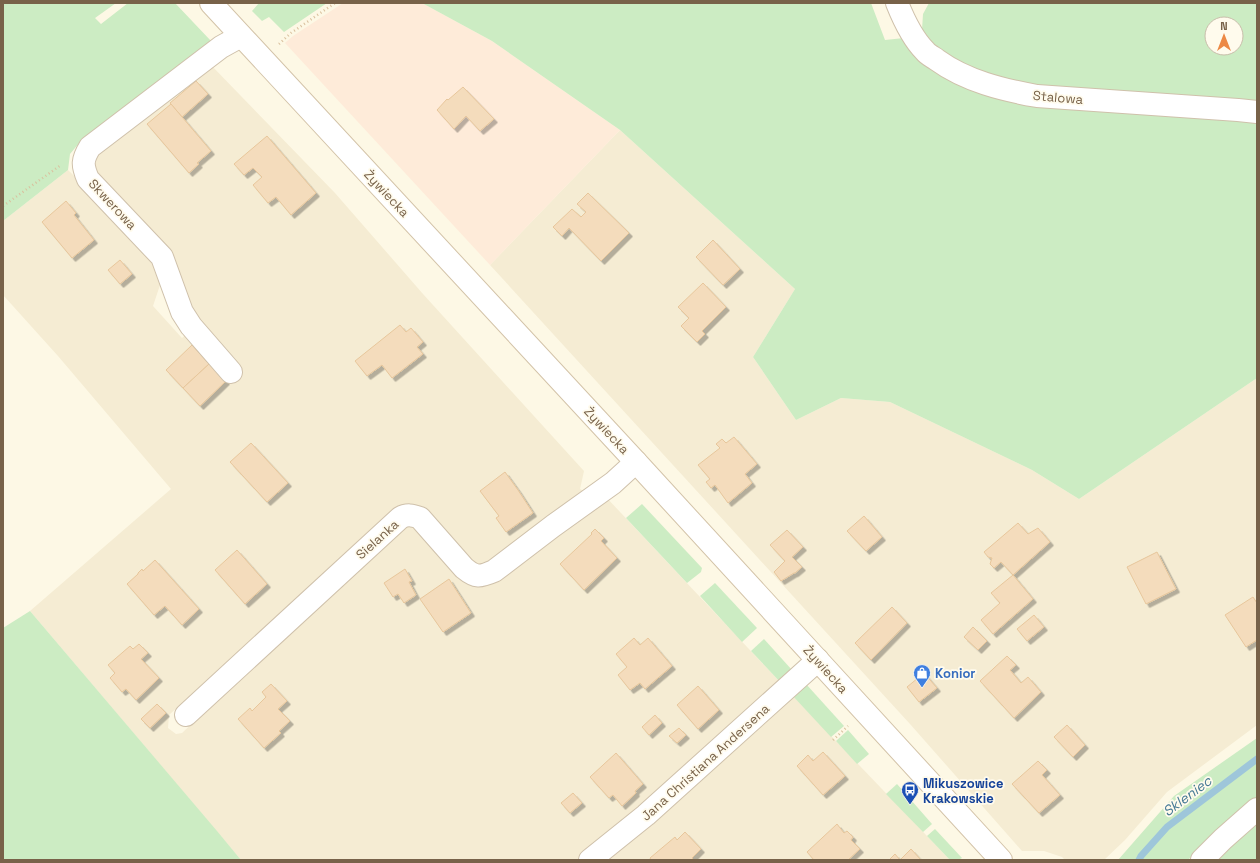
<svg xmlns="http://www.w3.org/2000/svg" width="1260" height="863" font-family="'Space Grotesk',sans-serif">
<defs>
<filter id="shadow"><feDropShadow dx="3.5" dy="3.5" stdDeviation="0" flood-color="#0004"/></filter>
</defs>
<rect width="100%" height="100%" fill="#fdf8e5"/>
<g fill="#f5ecd3">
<path d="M210 64 335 193 423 294 584 471 580 489 587 493 494 562 486 567H479L469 562 428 516 415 509 408 508 402 510 200 695 193 693 169 715 168 728 176 734 182 733 201 715 206 704 398 526 406 523 413 522 420 525 460 572 472 580 483 581 496 575 605 496 781 683 641 812 580 860H241L30 611 171 489 58 356 3 295V221L68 170 148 248 159 260 163 270 161 282 153 306 182 338 198 323 191 308 176 280 167 254 112 195 113 190 95 170 94 160 99 150 136 120Z"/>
<path d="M620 130 795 289 753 357 796 420 841 398 890 402 1032 470 1079 499 1257 378V725L1167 792 1125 840 1104 860H1065L1062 857 1044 851H1022L910 724 490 265Z"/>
<path d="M791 694 950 860H601Z"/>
</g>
<path fill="#feebd9" d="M343 3H422L492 41 620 130 490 265 285 43 293 36Z"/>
<g fill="#ccecc3" fill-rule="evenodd">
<path d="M3 3H116L95 18 101 24 128 3H175L211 41 102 132 80 142 70 154 68 170 3 221Z"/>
<path d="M259 3H327L284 32 269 17 262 21 252 11Z"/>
<path d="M422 3H871L885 40 904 38 944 72 1257 119V378L1079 499 1032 470 890 402 841 398 796 420 753 357 795 289 620 130 492 41Z"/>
<path d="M929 3H1257V106L1036 91 980 76 928 45 922 30 923 14ZM1212 24H1236V48H1212Z"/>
<path d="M642 504 702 568 701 572 687 583 626 518Z"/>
<path d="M715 583 757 628 742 642 700 596Z"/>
<path d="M30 611 217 831 241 860H3V628Z"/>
<path d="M764 639 792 670 781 683 751 651Z"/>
<path d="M806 684 844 726 831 737 791 694Z"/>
<path d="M848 730 869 754 857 764 836 741Z"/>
<path d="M1257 738V798L1217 831 1188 860H1118L1174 796Z"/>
<path d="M897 784 932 824 923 832 886 794Z"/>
<path d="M1257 821V860H1216Z"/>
<path d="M935 829 962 858 958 860H950L927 836Z"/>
</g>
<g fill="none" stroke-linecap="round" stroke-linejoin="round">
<path stroke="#9ec6da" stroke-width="7" d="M1139 860 1141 856 1167 827 1257 759"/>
</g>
<g fill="#f4dcbc" stroke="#e7c69b" filter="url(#shadow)">
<path d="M196 81 208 94 182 117 170 103Z"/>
<path d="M463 87 494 119 480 131 466 116 454 129 437 110 447 99 448 100Z"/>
<path d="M171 104 211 151 197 163 199 164 189 173 147 124Z"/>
<path d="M267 136 316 193 291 215 276 197 268 203 253 185 262 177 253 168 244 175 234 164Z"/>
<path d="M588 193 629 233 601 261 569 228 562 236 553 227 572 209 581 217 586 212 577 204Z"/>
<path d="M66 201 76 213 74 215 94 240 72 258 42 222Z"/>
<path d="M713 240 740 269 723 285 696 257Z"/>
<path d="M120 260 132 274 120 284 108 270Z"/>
<path d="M703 283 726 307 702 331 705 334 697 342 681 326 689 318 678 307Z"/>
<path d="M400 325 406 332 411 328 423 342 417 347 423 354 392 378 382 365 367 376 355 361Z"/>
<path d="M192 345 209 364 183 388 166 370Z"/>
<path d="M209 364 226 381 200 406 183 388Z"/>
<path d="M734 437 757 464 745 474 752 483 728 503 715 485 711 488 706 482 710 479 698 465 720 448 716 444 722 439 726 443Z"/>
<path d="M251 443 288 483 267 502 230 462Z"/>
<path d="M505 472 518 490 533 513 506 532 496 518 499 516 480 491Z"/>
<path d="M864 516 882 537 866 551 847 531Z"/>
<path d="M1018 523 1028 534 1038 528 1050 542 1013 575 1001 562 994 568 990 564 992 558 988 557 984 552Z"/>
<path d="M595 529 604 538 601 541 617 558 584 590 560 564 592 534 591 533Z"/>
<path d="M787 530 803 547 792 557 802 567 795 573H794L781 581 774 572 785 561 770 545Z"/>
<path d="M237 550 267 584 245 604 215 570Z"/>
<path d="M1157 552 1176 589 1146 604 1127 567Z"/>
<path d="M155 560 199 609 182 625 165 606 154 615 127 584 138 574V573L142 569 143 571Z"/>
<path d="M405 569 412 581 409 582 416 595 404 603 398 594 393 597 384 583Z"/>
<path d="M1013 575 1033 599 993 634 981 620 1000 603 991 593Z"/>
<path d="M449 579 471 613 443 632 420 599Z"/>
<path d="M1253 597 1257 603V640L1246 647 1225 615Z"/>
<path d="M892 607 907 623 871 660 855 643Z"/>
<path d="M1034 615 1044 627 1027 641 1017 629Z"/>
<path d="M973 627 987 641 978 650 964 637Z"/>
<path d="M634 638 640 645 648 638 672 666 645 689 640 683 630 690 618 675 627 667 616 654Z"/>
<path d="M139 644 148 653 141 659 159 678 136 700 126 689 122 692 110 678 115 673 108 665 130 646 133 649Z"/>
<path d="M1007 656 1016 665 1010 670 1021 683 1028 677 1041 692 1014 718 980 681Z"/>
<path d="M924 673 937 688 919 702 907 687Z"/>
<path d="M271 684 287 701 278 709 290 721 279 731 281 733 264 748 238 719 250 708 252 711 266 697 262 692Z"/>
<path d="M698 686 719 710 698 729 677 705Z"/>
<path d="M157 704 166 713 150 728 141 719Z"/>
<path d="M655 715 662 723 649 735 642 727Z"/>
<path d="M1067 725 1085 745 1073 757 1054 737Z"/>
<path d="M679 728 686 735 677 743 669 736Z"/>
<path d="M823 752 845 776 823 795 797 766 808 755 813 761Z"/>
<path d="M616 753 643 784 635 791 636 793 622 806 613 795 609 798 590 777Z"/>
<path d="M1038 761 1047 770 1042 775 1060 795 1039 813 1012 784Z"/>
<path d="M573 793 582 803 570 813 561 803Z"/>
<path d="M837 824 844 833 847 831 853 837 851 840 860 849 848 860H814L807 852Z"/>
<path d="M685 832 701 849 692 858 694 860H651L650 858 675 837 677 840Z"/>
<path d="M911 849 921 860H889L895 854 900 860Z"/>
</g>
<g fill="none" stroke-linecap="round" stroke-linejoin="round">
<g stroke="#cfc1ab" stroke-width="24">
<g id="street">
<path d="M897 3C903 18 913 39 925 51 928 55 933 57 937 60 966 81 1003 90 1037 96L1238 110 1257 112"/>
<path d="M231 372 191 326 182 312 162 257 88 179C82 165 82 160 90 147L221 47 241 36"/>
<path d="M186 715 400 518C407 514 412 515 420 518L464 568C476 578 480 577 494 571L553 526 613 483 636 462"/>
<path d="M590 860 646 815 818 660"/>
<path d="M1202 860 1223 839 1257 809"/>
</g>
</g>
<g stroke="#d3c3a8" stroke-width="24">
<path id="secondary" d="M211 3 636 462 1001 860"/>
</g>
<g stroke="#d9c09e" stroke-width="2.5" stroke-dasharray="1 3" stroke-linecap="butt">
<path d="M279 44 291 33 335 3"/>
<path d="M3 206 61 165"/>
<path d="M833 740 848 726"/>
</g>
<use href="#street" stroke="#fff" stroke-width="22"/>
<use href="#secondary" stroke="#fff" stroke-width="22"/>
</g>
<defs>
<g id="shop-pin" transform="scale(0.9)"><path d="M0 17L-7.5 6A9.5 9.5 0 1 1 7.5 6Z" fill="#3f7fe0" stroke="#fffbed"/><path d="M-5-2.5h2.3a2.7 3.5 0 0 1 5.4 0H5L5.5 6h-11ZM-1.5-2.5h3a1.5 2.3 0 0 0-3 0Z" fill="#fff"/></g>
<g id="bus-pin" transform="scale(0.9)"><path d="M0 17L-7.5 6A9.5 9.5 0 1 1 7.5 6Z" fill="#1a4fb4" stroke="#fffbed"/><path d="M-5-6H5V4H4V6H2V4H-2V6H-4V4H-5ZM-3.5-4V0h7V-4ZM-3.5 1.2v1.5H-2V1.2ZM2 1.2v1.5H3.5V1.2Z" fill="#fff"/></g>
</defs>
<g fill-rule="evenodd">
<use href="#shop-pin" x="922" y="673"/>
<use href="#bus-pin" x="910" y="790"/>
</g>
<g text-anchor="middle" stroke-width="3.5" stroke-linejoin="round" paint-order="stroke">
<g font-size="13" fill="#786249" stroke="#fffbed">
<text transform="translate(1058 97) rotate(5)" y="5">Stalowa</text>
<text transform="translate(387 193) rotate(47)" y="5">Żywiecka</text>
<text transform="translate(113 204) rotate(47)" y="5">Skwerowa</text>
<text transform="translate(607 430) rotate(47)" y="5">Żywiecka</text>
<text transform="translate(377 539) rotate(-42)" y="5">Sielanka</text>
<text transform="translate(826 669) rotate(48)" y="5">Żywiecka</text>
<text transform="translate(705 762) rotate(-42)" y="5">Jana Christiana Andersena</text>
</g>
<g font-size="13" font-weight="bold" fill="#366cbe" stroke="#fffbed" text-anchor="start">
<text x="935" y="678">Konior</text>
</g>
<g font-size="13" font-weight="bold" fill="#164399" stroke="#fffbed" text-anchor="start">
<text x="923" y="788">Mikuszowice<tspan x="923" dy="15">Krakowskie</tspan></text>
</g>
<g font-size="14" font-style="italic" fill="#447894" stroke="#fffbed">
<text transform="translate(1187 796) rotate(-37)" y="5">Skleniec</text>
</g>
</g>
<rect width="1260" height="863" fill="none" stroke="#786249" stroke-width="8"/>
<g transform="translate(1224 36)"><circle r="19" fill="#fffbed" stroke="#c9beab"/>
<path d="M0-3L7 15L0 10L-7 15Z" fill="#ec8945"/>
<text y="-6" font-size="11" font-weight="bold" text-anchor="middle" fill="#786249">N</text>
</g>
</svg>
